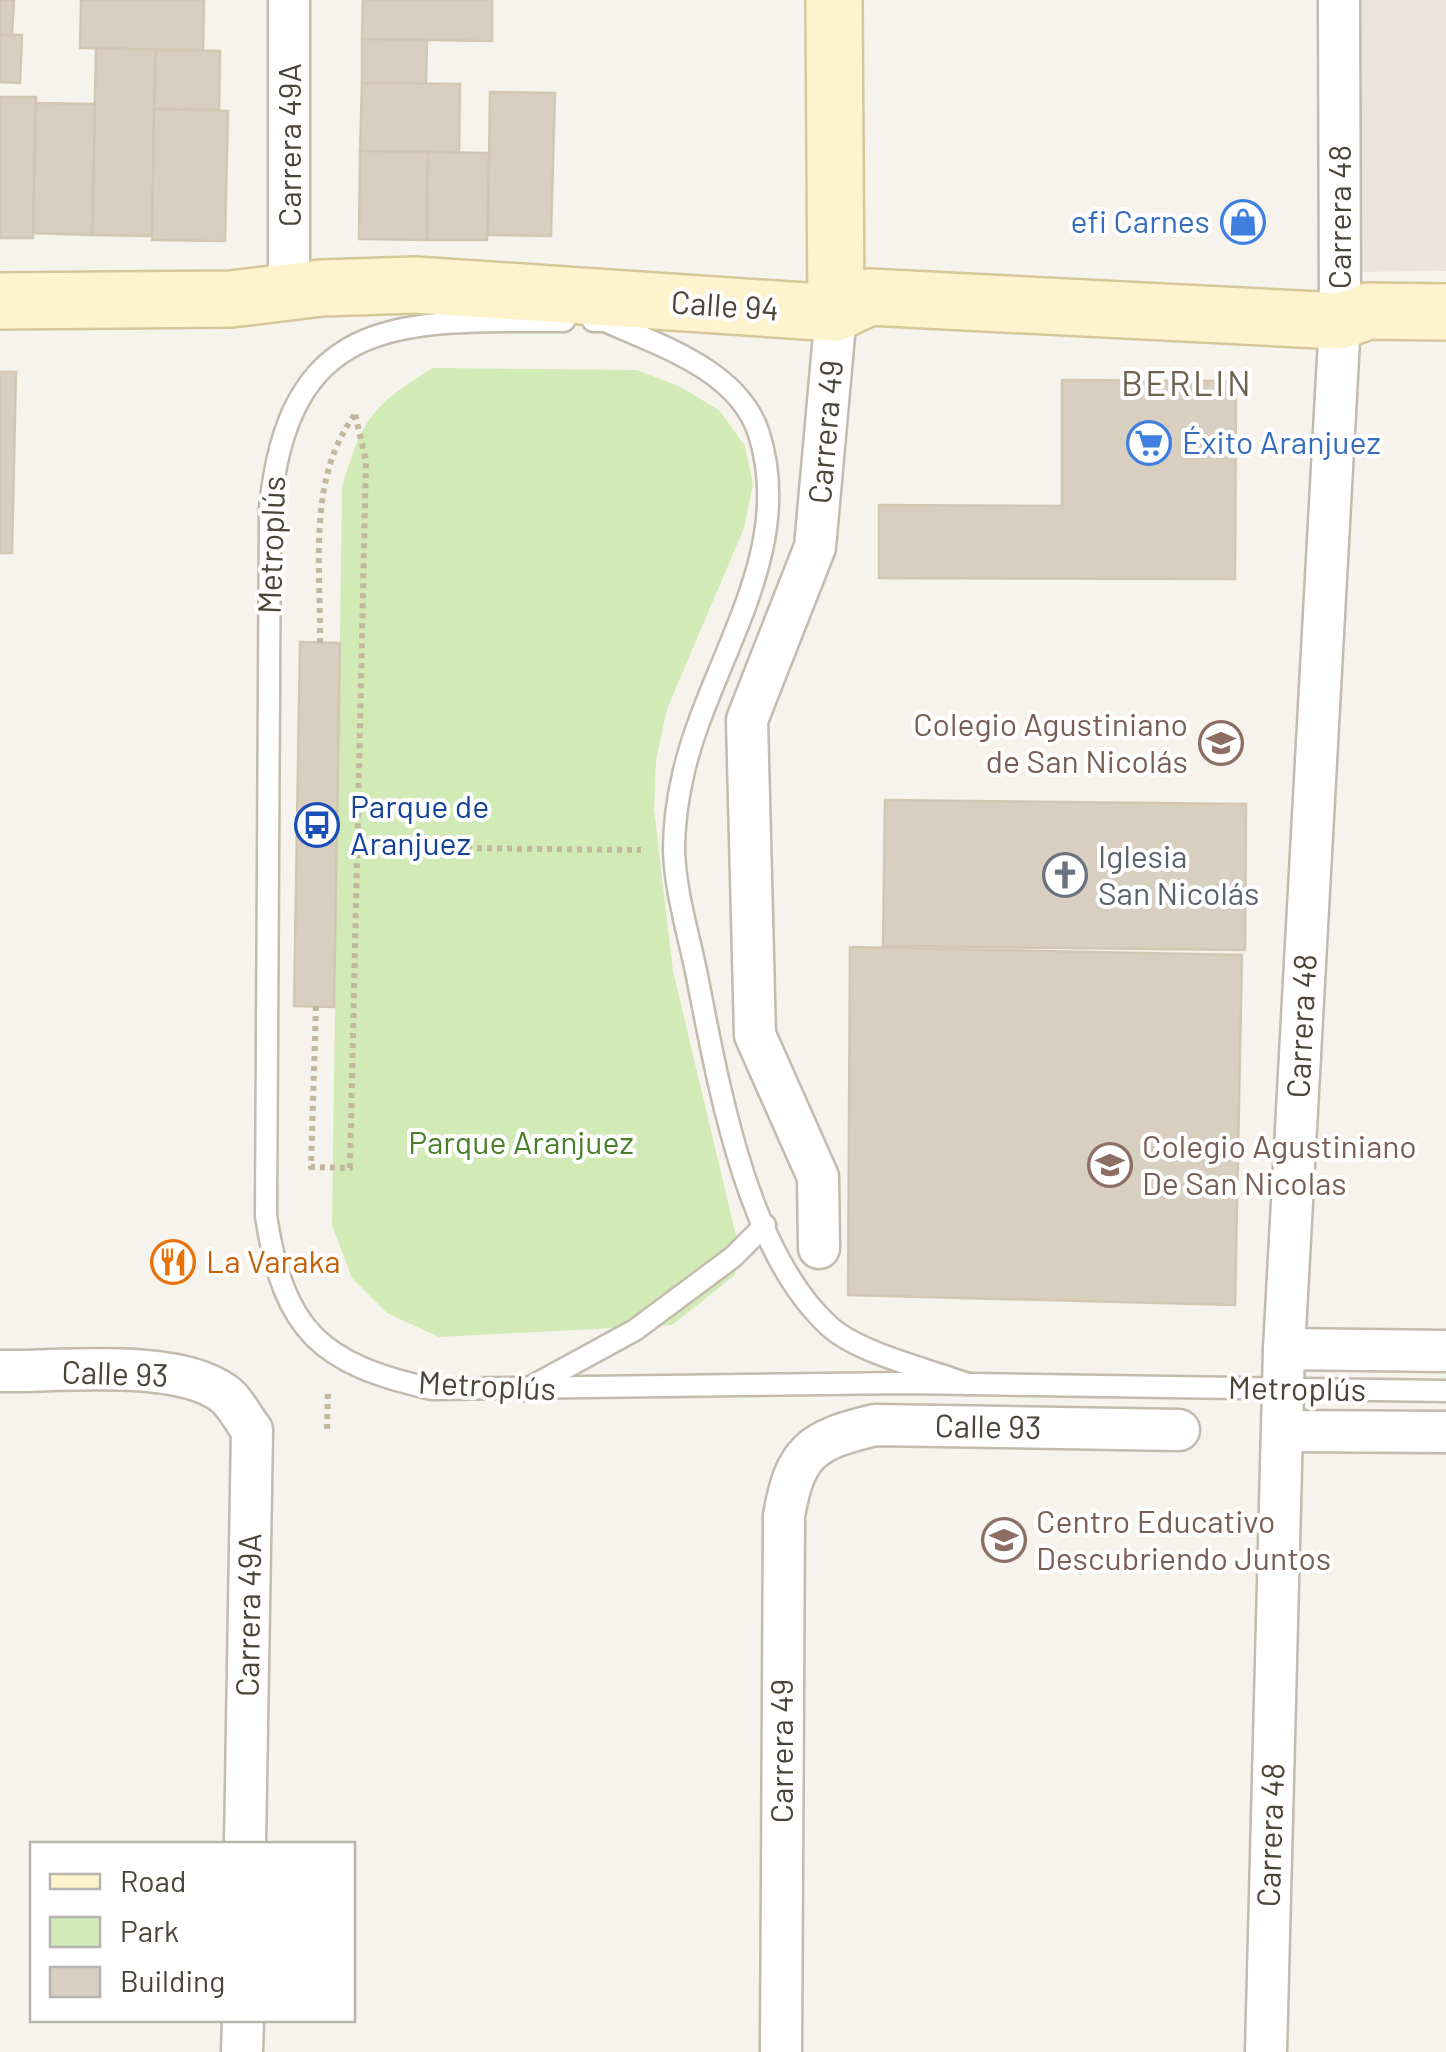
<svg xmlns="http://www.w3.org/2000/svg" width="1446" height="2052" font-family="Barlow,sans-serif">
<rect width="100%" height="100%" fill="#f6f3ec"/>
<path fill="#eae5da" d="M1353 0H1446V271L1343 272Z"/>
<path fill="#d2eab5" d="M433 368 637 370 681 387 720 411 745 446 753 484 744 528 667 709 656 760 654 809 673 971 736 1236 735 1275 672 1325 439 1337 387 1313 352 1278 332 1225 342 487C363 418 371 406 433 368Z"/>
<g fill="#d8cfc1" stroke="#d3c7b4" stroke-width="2.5">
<path d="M0 0H14L12 35H0Z"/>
<path d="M81 0H204L203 50 80 48Z"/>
<path d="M363 0H492V41L362 39Z"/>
<path d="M0 35H22L20 83 0 82Z"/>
<path d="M362 39 427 40 426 84 362 83Z"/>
<path d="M96 48 156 50 152 236 92 235Z"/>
<path d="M156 50 220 51 219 110 154 109Z"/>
<path d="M362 83 460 84 459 152 360 151Z"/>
<path d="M490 92 555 93 551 236 488 235Z"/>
<path d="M0 97H36L33 238H0Z"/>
<path d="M36 103 95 104 92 235 33 233Z"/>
<path d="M154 109 228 111 225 241 152 240Z"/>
<path d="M360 151 428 152 427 240 359 239Z"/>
<path d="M428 152 489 153 487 240H427Z"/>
<path d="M0 372H16L12 553H0Z"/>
<path d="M1062 380 1236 381 1235 579 879 578V505L1062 506Z"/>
<path d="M300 642 340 643 334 1007 294 1006Z"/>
<path d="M885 800 1246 804 1245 950 883 946Z"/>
<path d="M850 947 1242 955 1235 1305 848 1295Z"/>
</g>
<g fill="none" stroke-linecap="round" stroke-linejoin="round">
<g stroke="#c2bbae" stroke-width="25">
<g id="lane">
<path d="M564 321C404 321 289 311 270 508L266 1216C284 1332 321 1364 432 1389L905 1383 1446 1391"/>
<path d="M593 321H605C660 346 739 370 759 434 797 554 708 663 683 775 678 797 674 826 674 850 675 891 689 936 697 976 718 1082 746 1250 829 1326 858 1353 930 1370 968 1384"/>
<path d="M525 1390 635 1330 733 1257 765 1225"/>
</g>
</g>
<g stroke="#c2bbae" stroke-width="45">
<g id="street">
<path d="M289 291V0"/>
<path d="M819 1248 818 1177 755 1035 747 720 815 547 836 313"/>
<path d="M1284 1349 1446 1351"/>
<path d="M0 1371C60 1372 174 1358 223 1393 235 1401 243 1419 252 1430L245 1844"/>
<path d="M1283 1431 1446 1432"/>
<path d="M242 2052 243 2020"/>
<path d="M781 2052 784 1516C795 1451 812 1440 875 1425L1179 1430"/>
<path d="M1266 2052 1284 1349 1340 321 1339 0"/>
</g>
</g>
<g stroke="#d6c79b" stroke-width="60">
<g id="secondary">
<path d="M834 0 836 313"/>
<path d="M0 301 231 299 321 288 415 285 836 313 869 297 1340 321 1368 311 1446 312"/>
</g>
</g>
<g stroke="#c4b79f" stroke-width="6" stroke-dasharray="5 5" stroke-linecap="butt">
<path d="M320 643C321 564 307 480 355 414"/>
<path d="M357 847 641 850"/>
<path d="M316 1006 311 1167 350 1168 366 461 355 414"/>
<path d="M327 1429 328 1390"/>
</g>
<use href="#lane" stroke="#fff" stroke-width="20"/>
<use href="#street" stroke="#fff" stroke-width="40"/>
<use href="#secondary" stroke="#fff3cd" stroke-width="55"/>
</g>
<defs>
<g id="shop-ring" transform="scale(2.25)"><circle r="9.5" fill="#fff" stroke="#3f7fe0" stroke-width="1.5"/><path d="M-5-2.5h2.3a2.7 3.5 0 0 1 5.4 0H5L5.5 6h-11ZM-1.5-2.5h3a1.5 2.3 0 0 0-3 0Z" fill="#3f7fe0"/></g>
<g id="supermarket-ring" transform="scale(2.25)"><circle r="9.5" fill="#fff" stroke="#3f7fe0" stroke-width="1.5"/><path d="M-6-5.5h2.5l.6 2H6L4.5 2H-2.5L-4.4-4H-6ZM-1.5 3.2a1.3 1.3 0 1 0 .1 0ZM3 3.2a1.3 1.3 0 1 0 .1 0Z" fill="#3f7fe0"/></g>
<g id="school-ring" transform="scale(2.25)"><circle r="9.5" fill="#fff" stroke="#8d6e63" stroke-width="1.5"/><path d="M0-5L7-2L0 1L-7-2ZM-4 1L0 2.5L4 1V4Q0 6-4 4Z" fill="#8d6e63"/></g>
<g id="bus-ring" transform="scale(2.25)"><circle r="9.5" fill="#fff" stroke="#1a4fb4" stroke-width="1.5"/><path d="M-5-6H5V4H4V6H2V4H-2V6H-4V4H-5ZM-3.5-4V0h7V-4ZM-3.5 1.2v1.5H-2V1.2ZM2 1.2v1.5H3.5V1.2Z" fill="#1a4fb4"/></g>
<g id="church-ring" transform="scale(2.25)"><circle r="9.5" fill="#fff" stroke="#6b7280" stroke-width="1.5"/><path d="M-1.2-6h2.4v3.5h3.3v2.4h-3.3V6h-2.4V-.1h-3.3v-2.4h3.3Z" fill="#6b7280"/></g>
<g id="restaurant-ring" transform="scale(2.25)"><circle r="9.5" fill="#fff" stroke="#e8710a" stroke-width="1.5"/><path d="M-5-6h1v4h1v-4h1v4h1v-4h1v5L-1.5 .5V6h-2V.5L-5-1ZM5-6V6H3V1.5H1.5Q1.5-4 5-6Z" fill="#e8710a"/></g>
</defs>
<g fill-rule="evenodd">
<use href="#shop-ring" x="1243" y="222"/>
<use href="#supermarket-ring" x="1149" y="443"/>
<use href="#school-ring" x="1221" y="743"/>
<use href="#bus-ring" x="317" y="825"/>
<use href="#church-ring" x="1065" y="875"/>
<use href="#school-ring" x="1110" y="1165"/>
<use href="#restaurant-ring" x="173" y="1262"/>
<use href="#school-ring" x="1004" y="1540"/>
</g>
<g text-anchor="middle" stroke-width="8" stroke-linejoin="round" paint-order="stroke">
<g font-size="32" fill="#4b4439" stroke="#fff">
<text transform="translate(290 145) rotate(-90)" y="11">Carrera 49A</text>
<text transform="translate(1340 217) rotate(-90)" y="11">Carrera 48</text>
<text transform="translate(725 306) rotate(4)" y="11">Calle 94</text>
<text transform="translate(826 432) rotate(-85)" y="11">Carrera 49</text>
<text transform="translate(272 545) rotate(-88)" y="11">Metroplús</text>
<text transform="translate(1302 1026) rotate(-87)" y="11">Carrera 48</text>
<text transform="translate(115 1374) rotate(2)" y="11">Calle 93</text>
<text transform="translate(487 1386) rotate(3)" y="11">Metroplús</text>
<text transform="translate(1297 1389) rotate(1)" y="11">Metroplús</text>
<text transform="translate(988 1427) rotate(1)" y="11">Calle 93</text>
<text transform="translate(249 1615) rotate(-89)" y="11">Carrera 49A</text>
<text transform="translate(782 1751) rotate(-90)" y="11">Carrera 49</text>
<text transform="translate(1271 1835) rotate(-88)" y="11">Carrera 48</text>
</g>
<g font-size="32" fill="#366cbe" stroke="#fff" text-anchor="end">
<text x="1210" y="233">efi Carnes</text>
<text x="1182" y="454" text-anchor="start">Éxito Aranjuez</text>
</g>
<g font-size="32" fill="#785e54" stroke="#fff" text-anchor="start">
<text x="1188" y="736" text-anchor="end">Colegio Agustiniano<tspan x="1188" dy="37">de San Nicolás</tspan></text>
<text x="1142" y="1158">Colegio Agustiniano<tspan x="1142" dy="37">De San Nicolas</tspan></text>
<text x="1036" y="1533">Centro Educativo<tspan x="1036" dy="37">Descubriendo Juntos</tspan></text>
</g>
<g font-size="32" fill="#164399" stroke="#fff" text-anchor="start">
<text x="350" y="818">Parque de<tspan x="350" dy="37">Aranjuez</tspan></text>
</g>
<g font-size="32" fill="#5b616d" stroke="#fff" text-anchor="start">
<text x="1098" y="868">Iglesia<tspan x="1098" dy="37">San Nicolás</tspan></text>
</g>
<g font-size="32" fill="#4a7f2a" stroke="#fff">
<text x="521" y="1154">Parque Aranjuez</text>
</g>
<g font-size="32" fill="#c56008" stroke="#fff" text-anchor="start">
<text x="206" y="1273">La Varaka</text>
</g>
<g font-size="35" letter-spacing="2.5" fill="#6e6250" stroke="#fff">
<text x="1187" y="396">BERLIN</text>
</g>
</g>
<rect x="30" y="1842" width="325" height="180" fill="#ffffff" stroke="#b7b4b0" stroke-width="2.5"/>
<rect x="50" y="1874" width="50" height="15" fill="#fff3cd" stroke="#b7b4b0" stroke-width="2.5"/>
<text x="120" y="1892" font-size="30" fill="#4b4439">Road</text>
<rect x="50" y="1917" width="50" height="30" fill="#d2eab5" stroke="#b7b4b0" stroke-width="2.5"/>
<text x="120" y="1942" font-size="30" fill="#4b4439">Park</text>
<rect x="50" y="1967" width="50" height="30" fill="#d8cfc1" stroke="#b7b4b0" stroke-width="2.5"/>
<text x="120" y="1992" font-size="30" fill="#4b4439">Building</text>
</svg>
